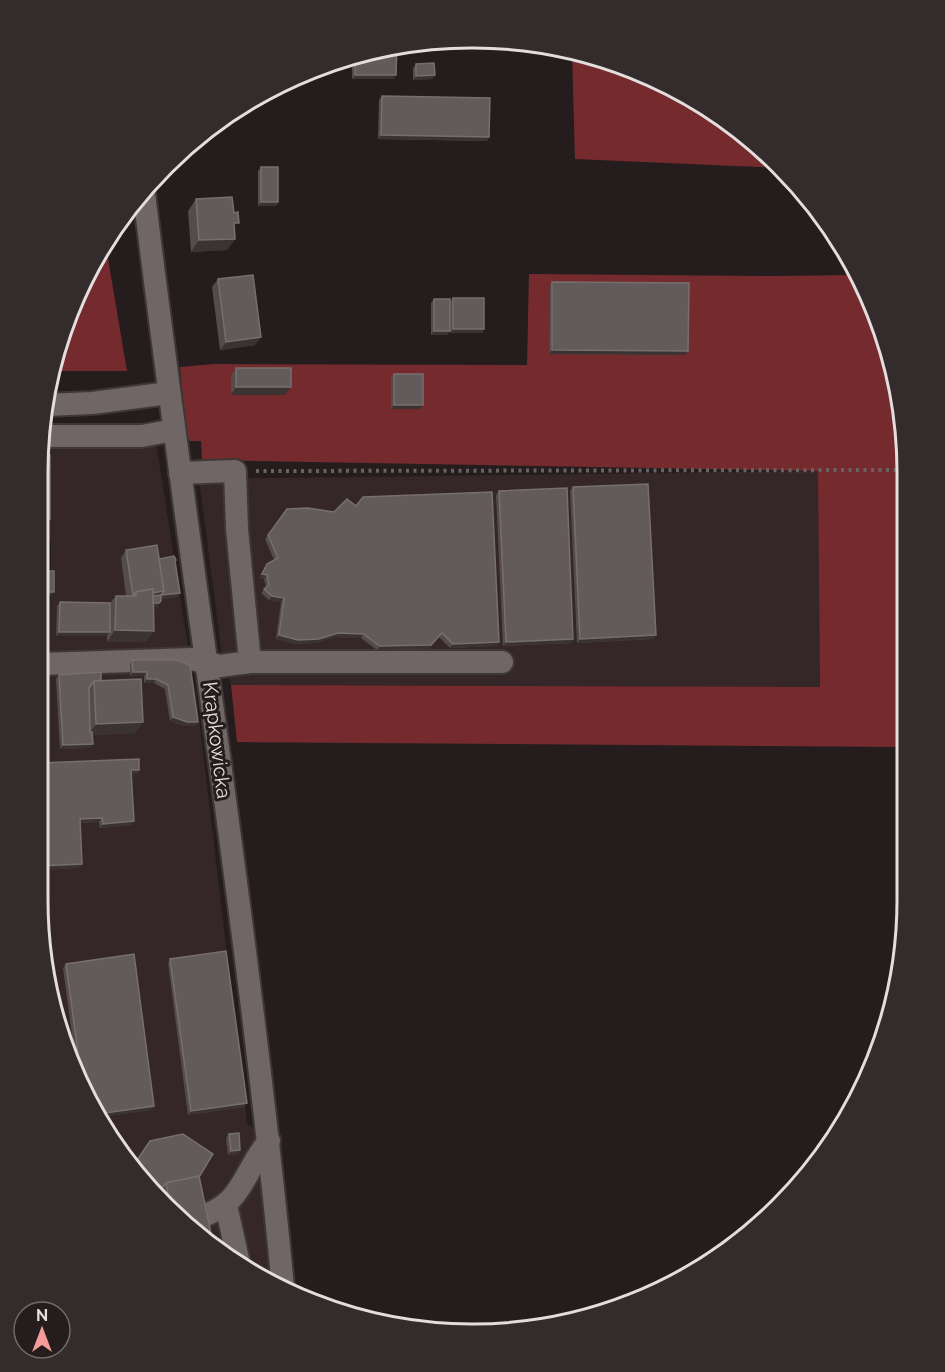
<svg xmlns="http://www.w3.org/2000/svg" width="945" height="1372" font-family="Raleway,sans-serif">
<rect width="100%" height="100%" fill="#251d1d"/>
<g fill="#352727">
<path d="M45 443H156L198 710 247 1123 269 1141 283 1287 186 1227 111 1141 52 1012 38 899 41 659 50 658 51 542 43 541Z"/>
<path d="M819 471 820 687 231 685 221 648 199 479Z"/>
</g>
<g fill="#752b2e">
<path d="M572 50 639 71 714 111 783 168 575 159Z"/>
<path d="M106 247 127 371H52L83 280Z"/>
<path d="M529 274 773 276 859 275 862 280 899 388 905 747 237 742 231 685 820 687 818 471 202 460 201 441H187L180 367 214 364 527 365Z"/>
</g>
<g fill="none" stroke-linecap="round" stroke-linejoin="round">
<g stroke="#3d3736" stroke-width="26">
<g id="minor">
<path d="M144 193C188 558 248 921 283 1287"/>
<path d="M46 405 92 403 169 393"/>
<path d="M45 436H142L174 430"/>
<path d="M180 473 235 471 237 529 250 662"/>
<path d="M41 664 192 659 220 666 250 662H502"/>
<path d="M226 1205 238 1259"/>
<path d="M197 1218C245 1204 241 1174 269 1141"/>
</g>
</g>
<path stroke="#696262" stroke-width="4" stroke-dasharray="3 4.5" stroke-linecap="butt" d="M256 471 901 470"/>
<use href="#minor" stroke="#6f6665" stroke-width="22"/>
</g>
<g fill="#544b4b">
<path d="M388 46 396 75 393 79H352V57Z"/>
<path d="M416 64 435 75 432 79 413 80V68Z"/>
<path d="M382 96 487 141 378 139 379 100Z"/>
<path d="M261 167 278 202 276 206H258V171Z"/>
<path d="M196 199 234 229 235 239 227 250 191 252 188 211Z"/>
<path d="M218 279 255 345 220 350 212 287Z"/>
<path d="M552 282 688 351 685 355 549 354 550 286Z"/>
<path d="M453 298 484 329 482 333H450V302Z"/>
<path d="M434 299 450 331 447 335H431V303Z"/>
<path d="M236 368 285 395H231V376Z"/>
<path d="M394 374 423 405 420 409H391V378Z"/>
<path d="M573 487 653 639 577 643 570 491Z"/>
<path d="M499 491 573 639 571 643 503 646 496 495Z"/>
<path d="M287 509 499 642 496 646 450 648 439 637 429 649 377 650 361 638 335 637 316 643 295 644 276 639 281 602 269 600 261 593 266 587 264 579 259 578 267 564 274 560 265 539Z"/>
<path d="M126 550 159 559 176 560 175 562 180 593 177 597 161 599V601L158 605 156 607H153L154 631 145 642H107V636H56L57 606 60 602 110 603 116 596H126L121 558Z"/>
<path d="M132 660H176L198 722 195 726H184L170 721 165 689 154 683H144V676H130V664Z"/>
<path d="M59 675 101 680 143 722 135 733 93 735 90 748 60 749 56 679Z"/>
<path d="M40 763 139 770 137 774H131L134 821 131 825 100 828 99 822 80 823 82 864 79 868 38 870Z"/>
<path d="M170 959 247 1103 244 1107 188 1115 168 963Z"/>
<path d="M66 964 154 1106 151 1110 100 1117 76 1065 63 968Z"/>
<path d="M229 1134 240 1150 238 1154 228 1155 226 1138Z"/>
<path d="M133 1166 199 1177 186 1227Z"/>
</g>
<g fill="#3b3232">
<path d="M355 75H396L393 79H352Z"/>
<path d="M435 75 432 79 413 80 416 76Z"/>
<path d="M381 135 489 137 487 141 378 139Z"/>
<path d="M261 202H278L276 206H258Z"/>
<path d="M235 239 227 250 191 252 199 240Z"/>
<path d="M453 329H484L482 333H450Z"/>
<path d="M434 331H450L447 335H431Z"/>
<path d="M261 337 255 345 220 350 226 342Z"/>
<path d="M552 350 688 351 685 355 549 354Z"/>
<path d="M236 387H291L285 395H231Z"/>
<path d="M394 405H423L420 409H391Z"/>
<path d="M44 519H50L45 527H44Z"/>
<path d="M262 574 267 575 264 579 259 578Z"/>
<path d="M164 591 180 593 177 597 148 601 136 595Z"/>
<path d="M42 592H54L51 596H42Z"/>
<path d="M272 596 284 598 281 602 269 600Z"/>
<path d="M161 601 156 607H146L149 603Z"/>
<path d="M115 630 154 631 145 642H107Z"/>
<path d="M59 632H110L107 636H56Z"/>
<path d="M338 633 363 634 361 638 335 637 316 643 295 644 276 639 279 635Z"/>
<path d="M442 633 429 649 377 650 380 646Z"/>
<path d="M656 635 653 639 577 643 580 639Z"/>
<path d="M573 639 571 643 503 646 506 642Z"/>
<path d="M499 642 496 646 450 648 453 644Z"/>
<path d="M133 672H147L144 676H130Z"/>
<path d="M147 679H156L154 683H144Z"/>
<path d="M173 717 198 722 195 726H184L170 721Z"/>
<path d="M143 722 135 733 87 736 96 724Z"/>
<path d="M93 744 90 748 60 749 63 745Z"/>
<path d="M131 770H139L137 774H128Z"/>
<path d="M102 818 99 822 77 823 80 819Z"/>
<path d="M134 821 131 825 100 828 103 824Z"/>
<path d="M82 864 79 868 38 870V866Z"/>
<path d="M247 1103 244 1107 188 1115 191 1111Z"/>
<path d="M154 1106 151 1110 100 1117 98 1114Z"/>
<path d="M240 1150 238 1154 228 1155 231 1151Z"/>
</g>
<g fill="#635b5b" stroke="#776f6f" stroke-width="1.5">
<path d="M397 45 396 75H355V56L388 46Z"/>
<path d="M434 63 435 75 416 76V64Z"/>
<path d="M382 96 490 98 489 137 381 135Z"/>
<rect x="261" y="167" width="17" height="35"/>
<path d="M232 197 234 213 238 212 239 223H234L235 239 199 240 196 199Z"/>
<path d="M253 275 261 337 226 342 218 279Z"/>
<path d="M552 282 689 283 688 351 552 350Z"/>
<rect x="453" y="298" width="31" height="31"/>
<rect x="434" y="299" width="16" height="32"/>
<rect x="236" y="368" width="55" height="19"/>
<rect x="394" y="374" width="29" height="31"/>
<path d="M45 455H50V519H44Z"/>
<path d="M648 484 656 635 580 639 573 487Z"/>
<path d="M567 488 573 639 506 642 499 491Z"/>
<path d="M492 492 499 642 453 644 442 633 431 645 380 646 363 634 338 633 319 639 298 640 279 635 284 598 272 596 264 589 269 585 267 575 262 574 267 564 278 558 268 535 287 509 308 508 334 512 347 499 356 506 363 497Z"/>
<path d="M157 545 164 591 153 593V589L136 592 133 596 126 550Z"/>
<path d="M174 556 176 560 175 561 180 593 161 595 164 591 159 559Z"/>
<path d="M43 571H54V592H42Z"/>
<path d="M153 589 154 631 115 630 116 596H136V592Z"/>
<path d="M161 595V601L159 603H153V596Z"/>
<path d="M60 602 110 603V632H59Z"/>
<path d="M132 660H176L190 665 198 722H187L173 717 168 685 156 679H147V672H133Z"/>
<path d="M101 672V680L94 681 89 688 90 732H92L93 744 63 745 59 675Z"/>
<path d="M141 679 143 722 96 724 94 681Z"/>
<path d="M139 759V770H131L134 821 103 824 102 818 80 819 82 864 38 866 40 763Z"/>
<path d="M226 951 247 1103 191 1111 170 959Z"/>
<path d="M134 954 154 1106 98 1114 81 1075 66 964Z"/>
<path d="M239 1133 240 1150 231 1151 229 1134Z"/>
<path d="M183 1134 213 1154 199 1177 166 1183 160 1191 147 1182 133 1166 150 1141Z"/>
<path d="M199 1176 213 1243 186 1227 171 1209 166 1183Z"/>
</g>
<g text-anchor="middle" stroke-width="6" stroke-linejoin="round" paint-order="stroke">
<g font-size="20" fill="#e3dddd" stroke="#251d1d">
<text transform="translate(217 740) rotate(83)" y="7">Krapkowicka</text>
</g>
</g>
<path d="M0 0H945V1372H0ZM472 48H473A424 424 0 0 1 897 472V900A424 424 0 0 1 473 1324H472A424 424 0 0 1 48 900V472A424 424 0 0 1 472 48Z" fill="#342c2c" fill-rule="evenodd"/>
<path fill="none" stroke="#e3dddd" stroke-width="3" d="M472 48H473A424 424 0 0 1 897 472V900A424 424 0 0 1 473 1324H472A424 424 0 0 1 48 900V472A424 424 0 0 1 472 48Z"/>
<g transform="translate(42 1330)"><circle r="28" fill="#251d1d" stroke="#716a6a" stroke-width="1.5"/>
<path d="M0-4.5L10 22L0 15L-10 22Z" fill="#f59b9a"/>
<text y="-9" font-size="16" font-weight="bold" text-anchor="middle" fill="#e3dddd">N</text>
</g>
</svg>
